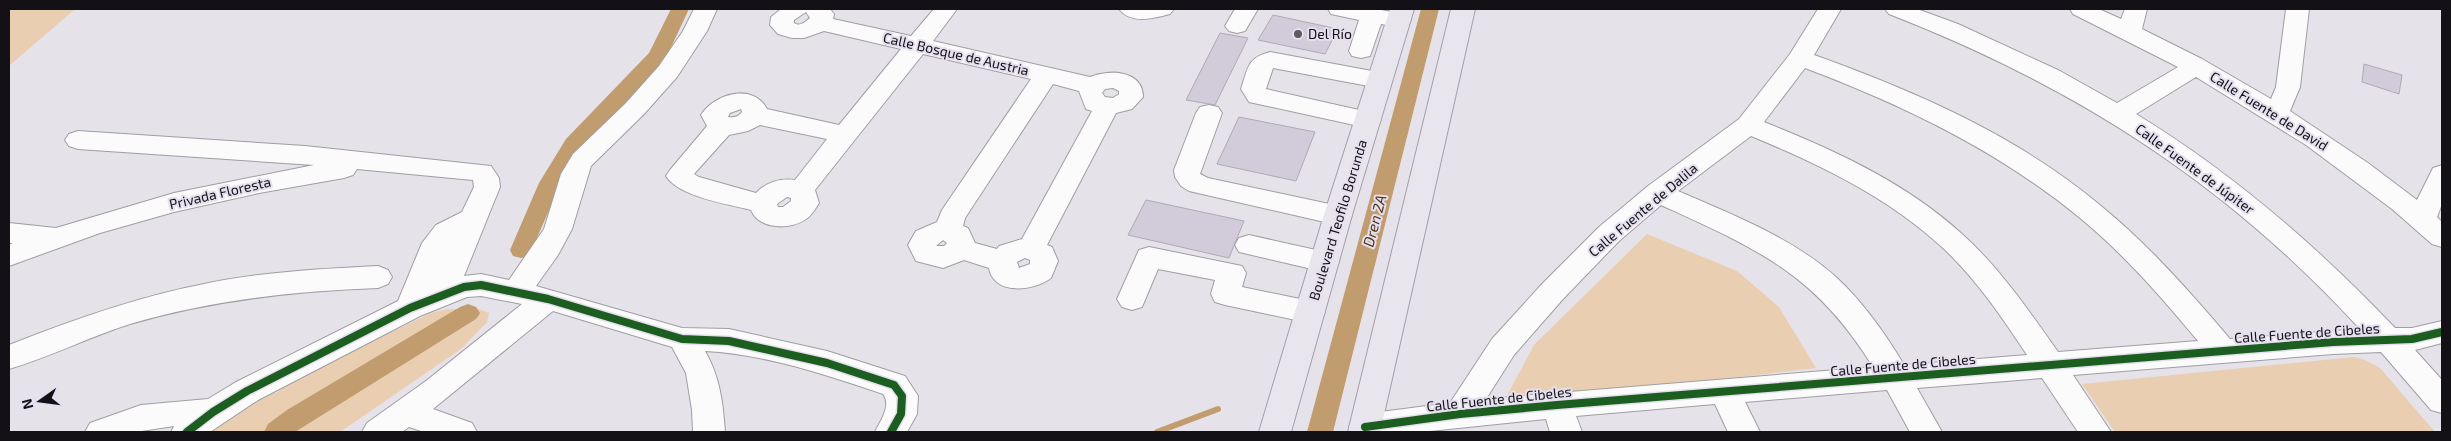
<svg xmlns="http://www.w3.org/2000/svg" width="2451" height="441" font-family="'Exo 2',sans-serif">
<rect width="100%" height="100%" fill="#e6e2ea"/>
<g fill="#eaceb1">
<path d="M9 9H75L9 66Z"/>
<path d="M1647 234 1737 271 1779 307 1816 368 1502 405 1534 345Z"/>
<path d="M447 309H479L489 313 487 322 461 349 340 432H202L260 393H276L299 377 431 313Z"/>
<path d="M2354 357 2365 360 2380 368 2435 432H2115L2082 384Z"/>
</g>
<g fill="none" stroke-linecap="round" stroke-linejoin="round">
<path stroke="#c19c6f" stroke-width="6" d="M1157 432 1218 409"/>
<g fill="#c19c6f" fill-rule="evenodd">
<path d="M671 9H689L665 60 582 149 561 183 529 256 521 258 513 256 510 250 539 183 566 139 649 53Z"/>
<path d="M1421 9H1439L1333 432H1307Z"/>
<path d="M468 304 476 307 480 313 476 319 295 432H264L268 424 287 410 460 307Z"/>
</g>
</g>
<g fill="#d2ccda" stroke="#adabb1">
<path d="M1273 15 1338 29 1325 54 1258 40Z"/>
<path d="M1220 33 1248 38 1215 105 1186 100Z"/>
<path d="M2364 64 2402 75 2399 94 2362 82Z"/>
<path d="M1239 117 1315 132 1296 181 1217 164Z"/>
<path d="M1146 200 1244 221 1229 258 1128 235Z"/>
</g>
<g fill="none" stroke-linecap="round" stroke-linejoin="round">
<g stroke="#a09da3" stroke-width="2">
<g id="minor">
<path d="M694 9H717L707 31 677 77 644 114 591 166 572 229 558 255 536 286 682 328 729 329 827 351 905 376 918 396 917 414 907 432H875C880 421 892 406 883 394 826 375 765 354 705 351 720 377 723 403 725 432H693L692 410 686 373 672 347 553 311 433 409 472 423 477 432H424L409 427 402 432H362L367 423 426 381 522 304 481 296 467 297 420 316 258 400 210 432H171L174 426 135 432H85L90 423 141 405 208 399 236 382 398 301 422 243 436 225 462 212 474 187 473 180 357 169 353 175 344 178 259 193 174 212 100 233 9 266V245L13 243H9V223L56 228 174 193 314 165 78 149 69 146 65 140 69 134 78 131 305 146 491 166 499 178 500 187 464 276 481 274 509 280 544 229 561 174 573 154 626 103 659 66 683 31Z"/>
<path d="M781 9H830L834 14 833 19 911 36 934 9H957L933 41 1090 77C1109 69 1143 70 1143 97L1132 109 1116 113 1047 245 1052 247 1058 261 1051 278C1034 291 994 296 989 268L964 260 943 268 916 261 908 245 916 231 937 222 942 210 1031 79 923 54 815 190 819 203C815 209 812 215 806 219 791 230 759 230 751 210 728 204 679 197 666 176L670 170 707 126 701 115C714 94 753 82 767 109L839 125 901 49 824 31 804 38H792L778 34 770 25 771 17ZM806 12 810 18C805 22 800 27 794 23V20ZM1053 84 1079 91 1086 109 1092 111 1022 239 999 246 997 249 975 243 968 228 963 226 965 218ZM1113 88 1119 91V94L1113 98 1105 97 1102 93 1105 89ZM741 109 742 112C738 117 734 118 728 117L730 113ZM760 125 827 139 795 180C781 178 766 182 756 193L699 177 694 174 729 135 748 131ZM787 197 791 198V201L783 207H778L777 204ZM943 240 947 243 944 246H936ZM1025 258 1030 260V264L1019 268 1017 262Z"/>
<path d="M1119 9H1174L1170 14C1154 18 1131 25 1119 9Z"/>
<path d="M1235 9H1258L1245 31 1237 33 1229 31 1225 26Z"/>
<path d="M1328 9H1376L1407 15 1411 20 1407 25 1399 27 1381 24 1370 56 1361 58 1352 56 1349 51 1359 20 1331 14Z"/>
<path d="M1818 9H1841L1814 55C1915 91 2018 136 2101 206 2149 245 2190 292 2230 339L2360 329C2225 182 2074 86 1889 14L1885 9H1917L1958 24 2060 71 2117 103 2178 67 2073 14 2070 9H2099L2121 19 2125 9H2147L2142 29 2202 59 2271 99 2276 87 2286 9H2309L2300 87 2290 111 2368 163 2417 200 2433 168 2442 165V204L2437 217 2442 222V247L2432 244 2392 209 2306 145 2196 77 2136 114C2233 173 2317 246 2395 328H2412L2442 321V343L2415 350 2442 380V413L2431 410 2381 352 2333 354 2073 375 2111 432H2078L2042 378 1917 388 1942 432H1910L1887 390 1745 402 1760 432H1728L1715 404 1576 416 1582 432H1550L1546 419 1420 432H1352L1349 427 1354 418 1365 414 1450 403 1492 339 1543 283 1599 227 1648 186 1739 119 1790 54ZM1805 68C1903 105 1999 151 2080 218 2124 254 2162 298 2198 341L2058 352C2029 311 2000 268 1962 234 1905 182 1834 150 1764 122ZM1751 136C1819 164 1888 197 1943 248 1976 279 2002 317 2027 355L1904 365C1885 333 1863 302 1836 277 1791 237 1733 215 1678 191ZM1661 205C1757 249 1815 273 1873 367L1486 399 1514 355 1563 299 1619 241Z"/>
<path d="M1270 52 1388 74 1391 80 1388 86 1379 88 1273 68 1266 89 1377 114 1381 120 1377 126 1368 128 1249 102 1241 89C1248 68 1247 58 1270 52Z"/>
<path d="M1209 105 1218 107 1222 113 1200 174 1208 178 1348 208 1352 215 1348 222 1338 225 1189 191 1181 186 1175 177 1174 170 1196 113 1200 107Z"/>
<path d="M1249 235 1325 252 1335 255 1339 262 1335 269 1325 272 1239 252 1235 245 1239 238Z"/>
<path d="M1149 247 1242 266 1246 273 1242 287 1310 301 1320 304 1325 312 1320 320 1310 323 1225 305 1215 302 1211 294 1215 280 1158 269 1142 307 1132 310 1122 307 1117 299 1139 250Z"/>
<path d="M378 266 388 270 392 277 388 284 378 288C294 291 211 300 130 324 89 337 50 357 9 369V345C72 320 137 297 204 284 261 272 320 269 378 266Z"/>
</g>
</g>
<g stroke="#a59daf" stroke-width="2">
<g id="major">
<path d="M1390 9H1414L1352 215 1291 432H1259L1324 215Z"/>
<path d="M1451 9H1475L1380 432H1348Z"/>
</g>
</g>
<use href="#minor" fill="#fbfbfc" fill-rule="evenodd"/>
<use href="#major" fill="#e9e5ed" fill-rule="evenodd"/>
<g stroke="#e5dfee" stroke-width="11">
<g id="cycleway">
<path d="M1365 427 1460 414 1557 405 2333 342 2412 339 2442 332"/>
<path d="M187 432 213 412 247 391 410 308 464 287 481 285 548 299 682 339 729 341 827 363 894 385 902 396 901 414 891 432"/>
</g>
</g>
<use href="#cycleway" stroke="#1b5e20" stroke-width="8"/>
</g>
<circle fill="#5d5a60" stroke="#e5dfee" stroke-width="2" cx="1298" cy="34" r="5"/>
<g text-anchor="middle" stroke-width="4" stroke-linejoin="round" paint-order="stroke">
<g font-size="14" fill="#131116" stroke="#e5dfee" text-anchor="start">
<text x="1308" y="39">Del Río</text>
</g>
<g font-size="14" fill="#131116" stroke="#e5dfee">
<text transform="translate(956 54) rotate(13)" y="5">Calle Bosque de Austria</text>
<text transform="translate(2269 111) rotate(32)" y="5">Calle Fuente de David</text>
<text transform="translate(2195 169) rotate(36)" y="5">Calle Fuente de Júpiter</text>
<text transform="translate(220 193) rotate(-13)" y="5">Privada Floresta</text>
<text transform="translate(1643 210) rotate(-40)" y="5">Calle Fuente de Dalila</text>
<text transform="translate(1338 220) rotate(-73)" y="5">Boulevard Teofilo Borunda</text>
<text transform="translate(2307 333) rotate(-4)" y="5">Calle Fuente de Cibeles</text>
<text transform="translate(1903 365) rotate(-5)" y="5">Calle Fuente de Cibeles</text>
<text transform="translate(1499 399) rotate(-6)" y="5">Calle Fuente de Cibeles</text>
</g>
<g font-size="15" font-style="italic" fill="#4d3619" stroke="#e5dfee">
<text transform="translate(1375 221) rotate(-75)" y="5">Dren 2A</text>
</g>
</g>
<rect width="2451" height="441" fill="none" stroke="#131116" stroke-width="20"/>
<g transform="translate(40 401) rotate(256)" stroke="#e5dfee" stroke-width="4" paint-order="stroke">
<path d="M0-4L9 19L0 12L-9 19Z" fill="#131116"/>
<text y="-8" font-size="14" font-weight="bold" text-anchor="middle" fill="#131116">N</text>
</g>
</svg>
